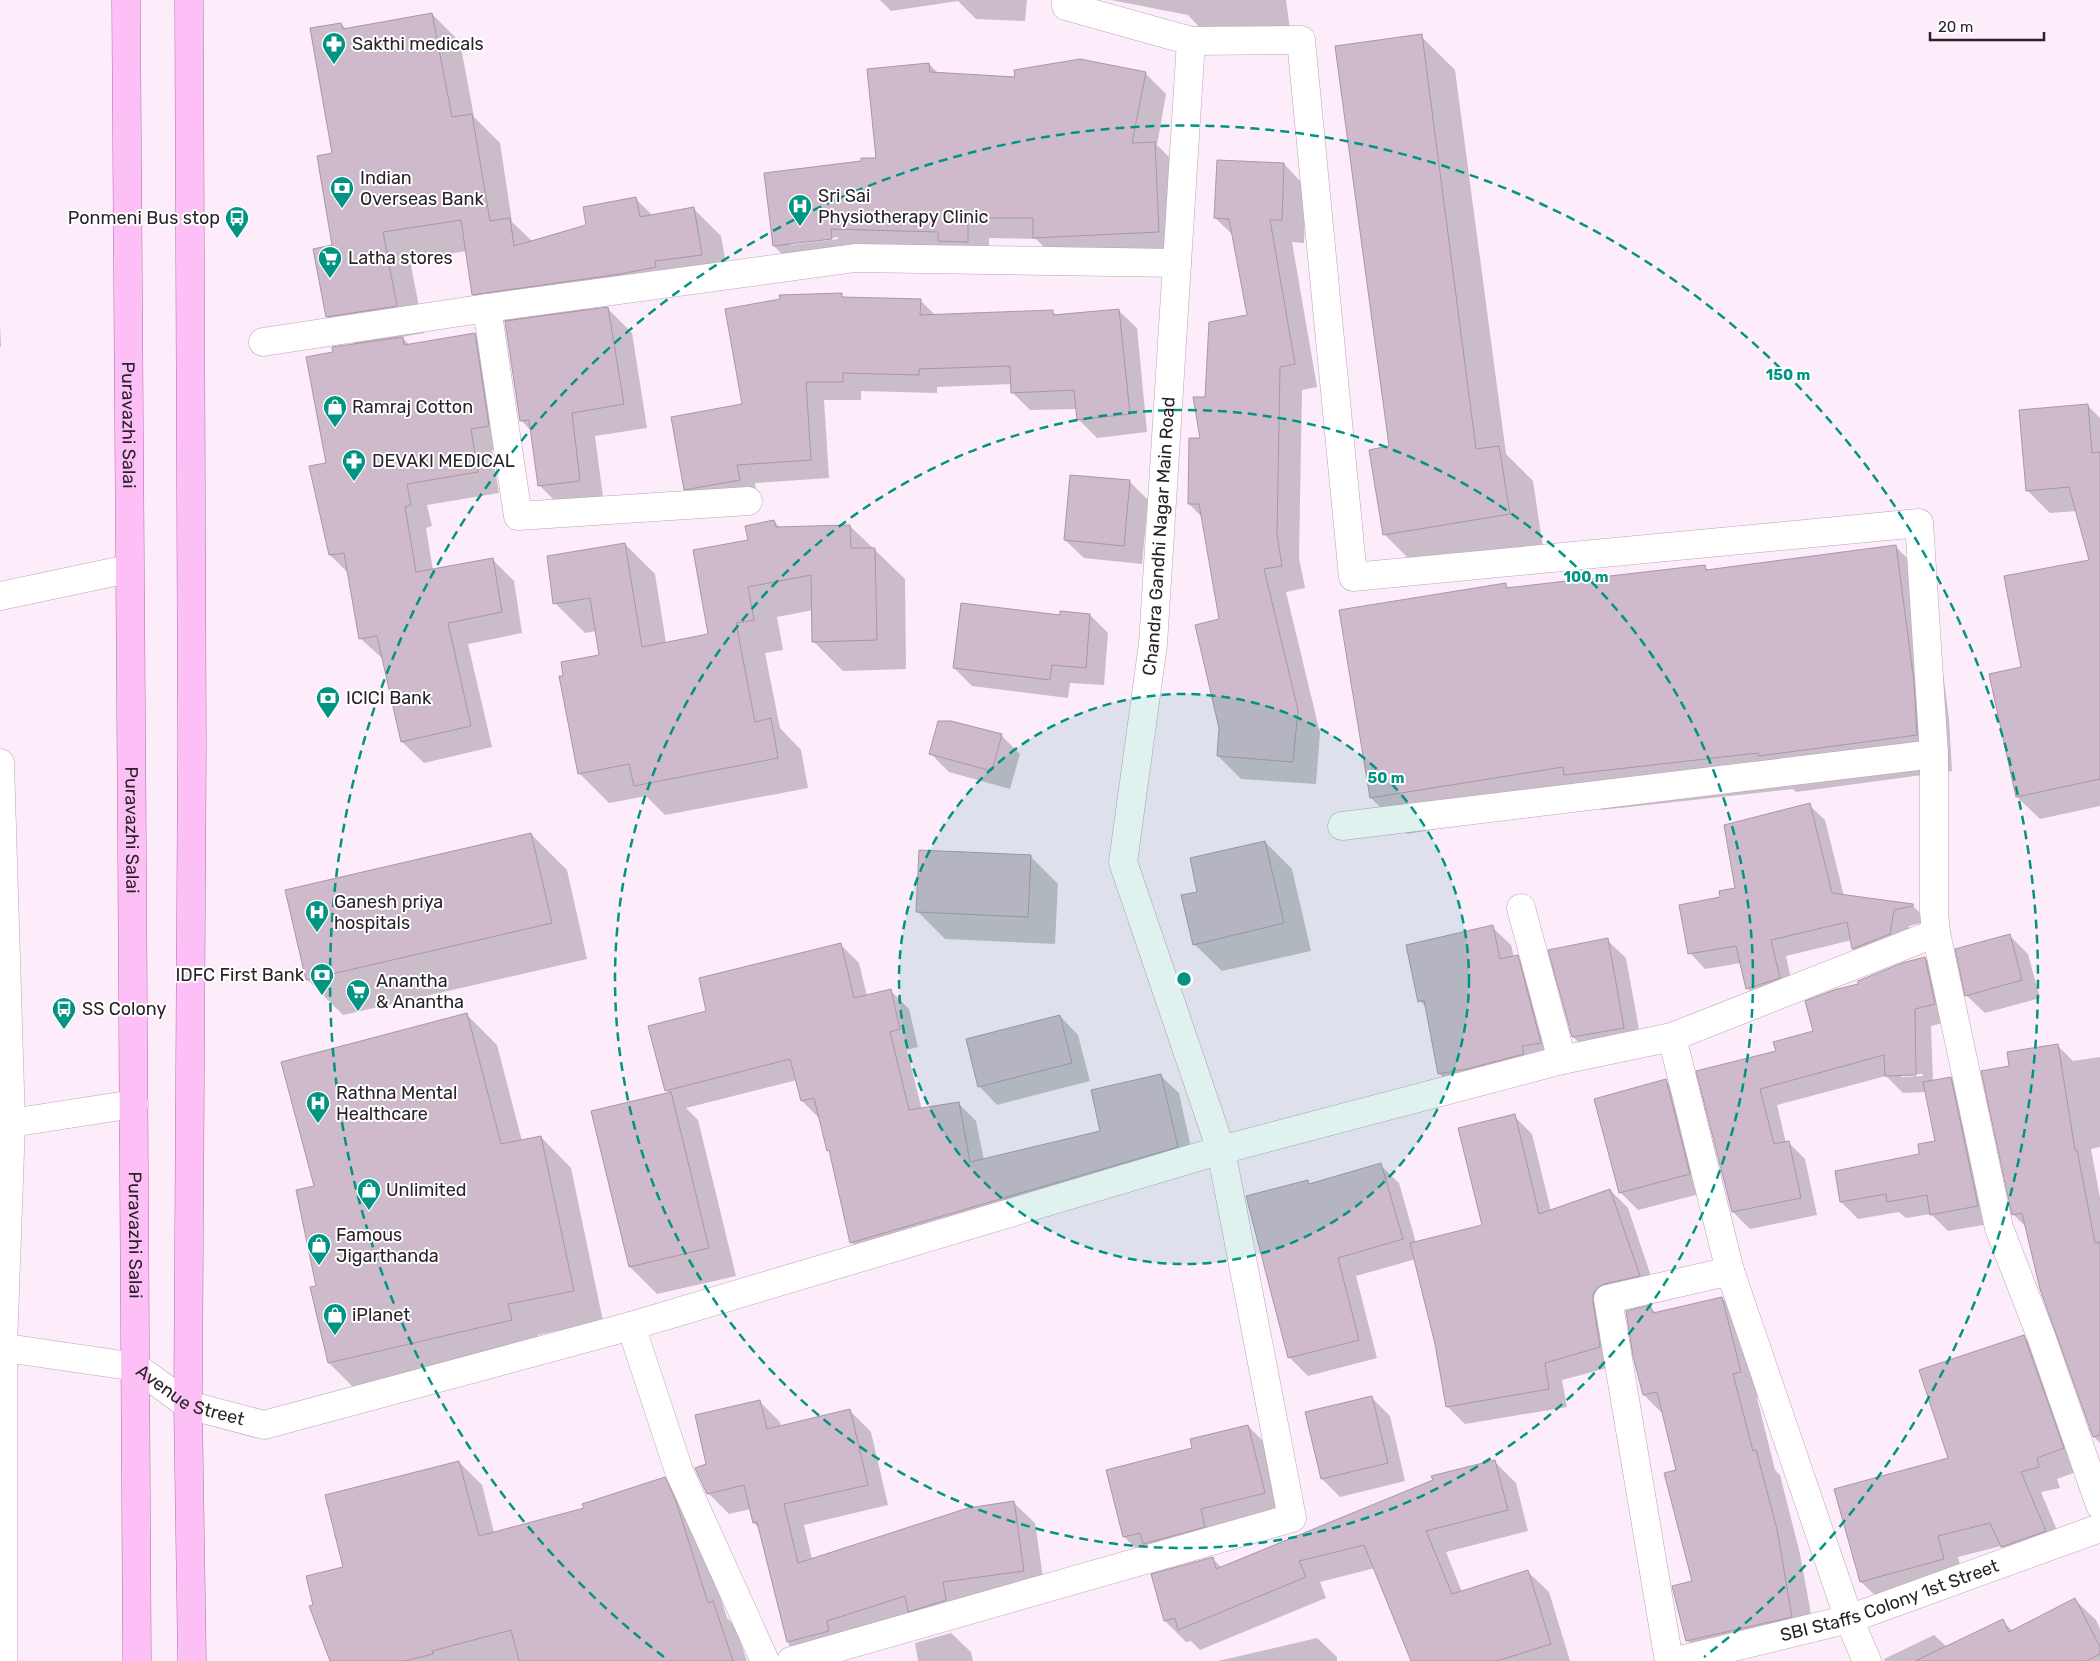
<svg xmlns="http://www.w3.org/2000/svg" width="2100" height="1661" font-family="Rubik,sans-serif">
<rect width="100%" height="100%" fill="#fdecfa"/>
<g fill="#0003" fill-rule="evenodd">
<path d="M880 0H1047H1027L1025 21 976 19 958 1 891 11Z"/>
<path d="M1111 0H1286L1290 30 1241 34 1233 26 1199 27 1188 15Z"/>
<path d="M432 14 460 42 474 117 500 143 512 222 533 242 588 226 636 199 653 216 693 208 721 236 729 282 683 295 585 309V312L608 309 632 333 647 428 595 436 604 505 563 509 539 485 531 431 521 420 506 321 501 322 473 294 467 251 410 260 424 333 401 337 410 345 474 334 496 355 510 447 492 450 499 493 427 505 432 526 426 528 433 571 492 559 514 581 522 633 468 644 492 747 424 763 402 742 384 660 361 639 348 573 330 555 327 464 334 353 356 345 327 316 333 246 334 154 341 24 346 29Z"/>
<path d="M1421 36 1455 70 1506 454 1533 481 1543 548 1418 568 1384 534Z"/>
<path d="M929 64 938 73 1016 79 1145 73 1166 94 1157 145 1176 164 1180 252 1056 259 1036 239 989 238V262L795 267 774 246 878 160ZM838 237V239L791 245V243Z"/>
<path d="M1284 164 1306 187 1304 243 1292 242 1317 387 1302 390 1299 558 1305 588 1286 592 1320 733 1316 784 1241 779 1218 756 1221 728 1220 620 1202 517 1189 504 1202 439 1206 398 1249 316 1234 236 1215 218Z"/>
<path d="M841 295 845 298 920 300 936 316 1052 311 1057 316 1118 310 1137 328 1147 432 1097 438 1078 419 1077 409 1030 410 1012 392V384L937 387V393L861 391V400H824L829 478 755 483 757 498 704 507 686 489 744 405Z"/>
<path d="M0 323 1 346 0 347Z"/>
<path d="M2088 406 2100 418V806L2040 819 2017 797 2022 668 2091 561 2077 511 2050 513 2027 490Z"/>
<path d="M1130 482 1148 500 1142 564 1084 558 1065 540Z"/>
<path d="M774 521 780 528 850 526 905 579 906 669 843 671 813 641V610L777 617 783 650 765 653 780 728 801 750 808 788 665 815 646 796 609 803 579 773 564 677 600 656 597 631 585 633 555 603 625 544 655 574 666 643 710 635 749 541Z"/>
<path d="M1895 546 1931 582 1949 719 1952 771 1796 792 1793 789 1601 810 1594 803 1407 834 1371 798 1505 584 1510 589 1705 567 1709 571Z"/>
<path d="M1090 615 1108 633 1104 685 1070 683 1068 698 972 686 954 668Z"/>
<path d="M1001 735 1020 754 1010 789 949 772 930 753Z"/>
<path d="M1809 805 1825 820 1844 896 1912 905 1928 921 1909 926 1905 950 1869 964 1853 949 1852 940 1786 956 1794 993 1763 1003 1747 988 1741 963 1705 969 1690 953 1722 898 1736 889Z"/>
<path d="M531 834 567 870 587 959 343 1015 307 979Z"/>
<path d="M1265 842 1292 869 1311 951 1222 971 1194 944 1199 893Z"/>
<path d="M1030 856 1058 884 1055 944 945 939 918 912Z"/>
<path d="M1492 927 1511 945 1514 957H1517L1536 975 1559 1061 1457 1092 1439 1073 1427 1008 1420 1001Z"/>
<path d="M2009 935 2028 954 2040 998 1985 1013 1966 995Z"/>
<path d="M1607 940 1626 958 1642 1046 1592 1055 1573 1037Z"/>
<path d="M841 945 859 963 867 996 891 991 909 1009 918 1047 907 1050 922 1110 958 1103 976 1121 984 1160 1102 1132 1160 1075 1179 1093 1195 1165 869 1260 851 1242 831 1153 828 1150 820 1119 802 1101 797 1080 686 1108 698 1120 736 1276 657 1294 630 1267 669 1093 666 1090 707 1012Z"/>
<path d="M1925 958 1942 975 1951 1021 1931 1026 1933 1082 1950 1078 1967 1095 1995 1223 1948 1231 1931 1214 1906 1218 1899 1212 1858 1219 1841 1202 1921 1155 1936 1142 1926 1092 1903 1093 1886 1076 1777 1105 1786 1143 1788 1142 1805 1159 1817 1215 1750 1229 1733 1212 1698 1071 1777 1052 1814 1032 1860 985ZM1901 1074H1923V1076L1901 1077Z"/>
<path d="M467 1015 497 1045 522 1141 541 1137 571 1168 603 1321 538 1335 541 1351 359 1393 329 1363 311 1288 318 1287 316 1187Z"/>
<path d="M1060 1016 1078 1035 1090 1081 997 1105 979 1086Z"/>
<path d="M2057 1045 2073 1061 2100 1057V1147L2091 1149 2100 1198V1443L2094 1437 2027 1228 2013 1214 2010 1066Z"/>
<path d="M1666 1081 1684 1099 1707 1192 1638 1210 1620 1192Z"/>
<path d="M1514 1116 1532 1134 1551 1211 1610 1190 1628 1208 1657 1294 1623 1301 1618 1365 1562 1380 1567 1407 1465 1424 1447 1406 1437 1344 1416 1259 1356 1276 1377 1358 1308 1376 1289 1357 1307 1182 1311 1185 1380 1165 1399 1183 1416 1243 1483 1226Z"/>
<path d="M1722 1298 1746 1322 1764 1396 1757 1398 1775 1470 1780 1475 1800 1554 1816 1641 1708 1661 1687 1640 1694 1582 1678 1471 1663 1414 1644 1395 1650 1307 1657 1314Z"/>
<path d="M2024 1337 2044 1357 2084 1469 2057 1479 2060 1488 2041 1492 2066 1552 2023 1568 2001 1546 1958 1557 1964 1580 1882 1602 1861 1582 1950 1459Z"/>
<path d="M1372 1398 1390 1416 1405 1481 1340 1497 1322 1479Z"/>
<path d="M759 1401 780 1422 781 1427 850 1411 871 1432 888 1505 804 1525 812 1559 1014 1503 1035 1523 1045 1591 805 1661 789 1645 760 1529 754 1523 751 1509 729 1514 708 1493 707 1465Z"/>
<path d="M1248 1426 1267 1445 1283 1511 1143 1555 1124 1537 1108 1471 1194 1449Z"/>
<path d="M459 1462 482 1485 494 1533 585 1509 664 1479 687 1502 698 1525 727 1618 735 1626 747 1661H331L314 1606 344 1568Z"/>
<path d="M1495 1462 1516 1483 1528 1531 1446 1552 1462 1592 1527 1571 1549 1592 1570 1661H1412L1375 1568 1320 1582 1326 1598 1200 1650 1191 1641 1186 1642 1165 1621 1153 1575 1212 1558 1222 1568Z"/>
<path d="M2075 1600 2096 1620 2100 1629V1661H1885L1884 1659 1934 1635 1947 1647 2002 1621 2013 1631Z"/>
<path d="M951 1633 971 1652 973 1661H918L915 1643Z"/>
<path d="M1317 1638 1337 1657V1661H1218Z"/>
</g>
<g fill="#cebacb" stroke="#a996a6">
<path d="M432 13 452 117 472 114 490 221 510 218 514 246 586 225 583 207 636 197 640 217 694 207 702 255 655 261 656 267 620 274 472 295 461 220 383 232 397 306 326 317 313 249 332 245 317 156 332 153 310 28 341 23 343 29Z"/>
<path d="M1422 34 1476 449 1499 446 1510 514 1383 535 1369 450 1389 446 1335 46Z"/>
<path d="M1080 59 1146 72 1132 143 1155 142 1159 232 1033 238V218H968V242L938 241V232L831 229 832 239 773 246 764 173 861 161V158H876L867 69 929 63 930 72 1015 77 1014 70Z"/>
<path d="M1217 160 1284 163 1282 220H1270L1295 364 1280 367 1277 534 1282 566 1264 569 1298 710 1293 762 1217 756 1219 728 1195 625 1219 619 1199 504H1188L1189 438H1200L1193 397H1205L1209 322 1247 315 1229 219 1214 218Z"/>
<path d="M842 293V297L921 299 920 315 1053 310V315L1119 309 1130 414 1077 420 1074 390 1011 393 1010 366 919 369V375L843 373V382H806L811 460 737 465 740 480 684 490 671 417 742 404 725 309 780 299 779 295Z"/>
<path d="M608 307 624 404 572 413 580 481 538 486 529 420 520 421 505 321Z"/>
<path d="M475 333 489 426 471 429 478 472 407 484 411 505 405 507 416 572 493 558 502 612 448 623 471 726 401 742 377 636 359 639 344 553 329 555 309 466 326 463 306 357 333 352 332 347 403 337 404 345Z"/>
<path d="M2088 404 2092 453 2100 452V779L2016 797 1989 674 2021 667 2004 576 2089 560 2069 487 2026 491 2019 410Z"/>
<path d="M1070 475 1130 480 1124 546 1064 540Z"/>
<path d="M774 520 776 527 850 525 851 548H875L877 640 812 642 811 575 748 587 754 620 736 623 755 722 771 718 778 758 634 786 629 764 578 774 559 676H563L561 662 599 655 590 598 553 604 547 556 625 543 642 647 708 634 693 550 748 540 745 526Z"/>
<path d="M1896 545 1914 682 1917 735 1759 756 1758 753 1564 775 1563 767 1370 798 1339 610 1506 583V588L1705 565 1706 570Z"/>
<path d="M961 603 1060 615V611L1090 614 1086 668 1052 665 1050 680 953 668Z"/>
<path d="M938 721H951L1002 734 992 771 929 754Z"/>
<path d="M1810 803 1832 893 1913 904V906L1894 910 1890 934 1852 949 1847 922 1771 940 1780 978 1746 989 1736 946 1688 954 1679 905 1720 897 1719 891 1735 888 1724 825Z"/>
<path d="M531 833 552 923 306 980 285 890Z"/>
<path d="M1265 841 1284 923 1193 945 1181 895 1197 892 1190 858Z"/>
<path d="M919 850 1031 855 1028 917 916 912Z"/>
<path d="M1493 925 1500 959 1518 955 1541 1043 1522 1046 1524 1054 1467 1069 1438 1074 1424 1000 1418 1002 1406 945Z"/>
<path d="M2010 934 2022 980 1965 996 1955 949Z"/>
<path d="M1608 938 1624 1028 1572 1037 1548 950Z"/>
<path d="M841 943 854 998 891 989 900 1029 890 1032 909 1110 959 1102 970 1162 1100 1131 1091 1090 1161 1074 1178 1147 850 1243 829 1150 827 1151 814 1098 801 1101 790 1059 665 1091 648 1026 706 1011 699 978Z"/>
<path d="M1925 957 1935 1004 1915 1009 1916 1075 1885 1076 1884 1055 1760 1089 1774 1144 1789 1141 1801 1198 1732 1212 1696 1071 1776 1051 1773 1042 1813 1031 1805 1001 1834 990 1858 984V981L1902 963Z"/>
<path d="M467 1013 501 1144 541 1136 574 1291 508 1304 512 1320 328 1363 310 1287 316 1286 296 1190 314 1186 281 1062Z"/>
<path d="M1060 1015 1072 1063 978 1087 966 1039Z"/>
<path d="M2058 1044 2075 1150H2077L2095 1243 2100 1242V1435L2093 1437 2040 1289 2022 1213 2012 1215 1981 1071 2009 1066 2007 1052Z"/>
<path d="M1951 1077 1978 1206 1930 1215 1927 1195 1887 1202 1886 1194 1840 1202 1835 1171 1919 1154 1918 1144 1935 1141 1923 1082Z"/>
<path d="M1666 1079 1690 1174 1619 1193 1594 1099Z"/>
<path d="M671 1092 709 1248 629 1267 591 1111Z"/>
<path d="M1515 1114 1539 1214 1610 1189 1640 1276 1604 1284 1597 1288 1593 1294V1302L1600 1347 1545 1363 1549 1389 1446 1407 1435 1344 1410 1243 1482 1225 1458 1128Z"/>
<path d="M1381 1163 1403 1239 1338 1258 1359 1340 1288 1358 1246 1196 1308 1180 1309 1184Z"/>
<path d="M1722 1297 1741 1372 1733 1374 1753 1451 1756 1450 1777 1529 1792 1617 1686 1641 1672 1586 1692 1581 1664 1473 1676 1470 1657 1392 1643 1395 1633 1356 1626 1311 1650 1305 1653 1313Z"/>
<path d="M2024 1335 2064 1448 2037 1458 2039 1467 2021 1472 2046 1531 2001 1547 1990 1523 1938 1536 1944 1559 1860 1582 1834 1489 1948 1458 1919 1370Z"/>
<path d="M1372 1396 1388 1463 1321 1479 1305 1412Z"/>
<path d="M760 1400 767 1429 850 1409 868 1485 784 1504 798 1563 968 1508 1014 1501 1024 1571 943 1582 946 1600 908 1612 905 1596 827 1621 829 1631 787 1642 757 1522 753 1523 744 1485 707 1494 695 1468 706 1464 695 1415Z"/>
<path d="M1248 1425 1265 1493 1201 1509 1205 1527 1143 1544 1140 1533 1123 1537 1106 1470 1192 1448 1190 1439Z"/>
<path d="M1495 1460 1508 1510 1426 1531 1452 1594 1528 1570 1551 1644 1497 1661H1411L1364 1545 1299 1561 1306 1577 1178 1630 1175 1618 1164 1621 1151 1574 1213 1557 1216 1569 1433 1480 1431 1476Z"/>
<path d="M459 1461 479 1536 584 1508 582 1504 665 1477 676 1501 708 1603 713 1601 733 1661H519L511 1630 432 1651 433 1654 405 1661H330L309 1606 313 1605 306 1576 343 1567 325 1495Z"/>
<path d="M2075 1598 2100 1647V1654L2087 1661H1915L2003 1619 2009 1632Z"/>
</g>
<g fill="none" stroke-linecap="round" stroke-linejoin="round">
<g stroke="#b9a5b6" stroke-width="29">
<g id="minor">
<path d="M1191 41 1301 40 1353 577 1919 523 1934 754 1342 826"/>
<path d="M487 308 518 516 748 501"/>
<path d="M263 342 487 308 855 258 1177 263"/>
<path d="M0 596 128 569"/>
<path d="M1521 908 1562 1060"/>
<path d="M1936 933 1999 1228 2041 1336 2100 1505"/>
<path d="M1672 1037 1936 933 1934 911V754"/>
<path d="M0 1123H11L134 1104"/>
<path d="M1730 1271 1849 1619 1867 1661"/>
<path d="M631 1326 679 1471 765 1661"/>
<path id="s1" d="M0 1347 136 1367 188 1405 264 1425 631 1326 1221 1150 1562 1060 1672 1037 1730 1271 1608 1299 1669 1661"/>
<path id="s2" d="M791 1661 1292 1518 1221 1150 1123 862 1153 644 1191 41 1066 6V0"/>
<path id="s3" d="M1676 1661 1849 1619 2100 1528"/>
</g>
</g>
<g stroke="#b9a5b6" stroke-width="29">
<path id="tertiary" d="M0 763 11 1123 3 1347V1661"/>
</g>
<g stroke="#b26daa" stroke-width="29">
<g id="primary">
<path id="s4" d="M126 0C128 554 136 1107 137 1661"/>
<path d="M189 0 192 744 188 1405 192 1661"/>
</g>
</g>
<use href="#minor" stroke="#fff" stroke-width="28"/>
<use href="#tertiary" stroke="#fff" stroke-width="28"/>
<use href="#primary" stroke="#fdc0f6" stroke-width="28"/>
</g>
<circle cx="1184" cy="979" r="285" fill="#009483" fill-opacity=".12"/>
<g fill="none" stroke="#009483" stroke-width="2.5" stroke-dasharray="9 6">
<circle cx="1184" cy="979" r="285"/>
<circle cx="1184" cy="979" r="569"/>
<path d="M664 1657A854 854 0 1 1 1704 1657"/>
</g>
<defs>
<g id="pharmacy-pin" transform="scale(1.25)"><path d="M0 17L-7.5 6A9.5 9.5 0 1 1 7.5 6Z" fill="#009483" stroke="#fff"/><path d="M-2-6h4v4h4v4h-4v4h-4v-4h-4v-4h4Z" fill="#fff"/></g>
<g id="bank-pin" transform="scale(1.25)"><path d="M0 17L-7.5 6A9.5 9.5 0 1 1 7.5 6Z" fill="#009483" stroke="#fff"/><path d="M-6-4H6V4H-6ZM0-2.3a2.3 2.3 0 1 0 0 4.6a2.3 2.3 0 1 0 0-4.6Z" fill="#fff"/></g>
<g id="hospital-pin" transform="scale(1.25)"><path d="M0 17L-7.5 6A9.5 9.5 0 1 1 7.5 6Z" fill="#009483" stroke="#fff"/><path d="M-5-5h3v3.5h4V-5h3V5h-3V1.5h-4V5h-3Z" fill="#fff"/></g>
<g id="bus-pin" transform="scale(1.25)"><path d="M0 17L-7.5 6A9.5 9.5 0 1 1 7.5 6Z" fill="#009483" stroke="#fff"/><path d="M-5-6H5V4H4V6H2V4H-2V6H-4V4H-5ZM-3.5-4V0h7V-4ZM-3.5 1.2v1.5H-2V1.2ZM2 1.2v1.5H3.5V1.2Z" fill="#fff"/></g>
<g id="supermarket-pin" transform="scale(1.25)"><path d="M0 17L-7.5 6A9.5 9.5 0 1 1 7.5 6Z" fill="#009483" stroke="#fff"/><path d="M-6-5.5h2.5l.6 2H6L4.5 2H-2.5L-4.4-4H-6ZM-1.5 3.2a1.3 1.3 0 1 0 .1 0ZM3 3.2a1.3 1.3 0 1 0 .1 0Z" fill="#fff"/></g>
<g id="shop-pin" transform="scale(1.25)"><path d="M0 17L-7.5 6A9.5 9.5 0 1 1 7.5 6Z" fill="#009483" stroke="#fff"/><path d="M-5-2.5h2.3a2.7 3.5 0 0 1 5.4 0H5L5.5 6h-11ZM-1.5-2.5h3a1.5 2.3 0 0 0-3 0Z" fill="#fff"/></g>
</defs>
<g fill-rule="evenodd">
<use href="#pharmacy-pin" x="334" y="44"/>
<use href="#bank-pin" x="342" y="188"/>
<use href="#hospital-pin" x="800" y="206"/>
<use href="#bus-pin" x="237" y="218"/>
<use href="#supermarket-pin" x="330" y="258"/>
<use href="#shop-pin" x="335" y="407"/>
<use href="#pharmacy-pin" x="354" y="461"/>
<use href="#bank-pin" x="328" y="698"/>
<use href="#hospital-pin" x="317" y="912"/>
<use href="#bank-pin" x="322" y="975"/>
<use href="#supermarket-pin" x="358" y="991"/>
<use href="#bus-pin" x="64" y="1009"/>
<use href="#hospital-pin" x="318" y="1103"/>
<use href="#shop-pin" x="369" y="1190"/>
<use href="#shop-pin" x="319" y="1245"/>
<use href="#shop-pin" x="335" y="1315"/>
</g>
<g text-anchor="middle" stroke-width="4" stroke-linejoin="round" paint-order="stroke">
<g font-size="18" fill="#292228" stroke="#fff" text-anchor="start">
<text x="352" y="50">Sakthi medicals</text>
<text x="360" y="184">Indian<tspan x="360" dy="21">Overseas Bank</tspan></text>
<text x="818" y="202">Sri Sai<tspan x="818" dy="21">Physiotherapy Clinic</tspan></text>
<text x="220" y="224" text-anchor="end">Ponmeni Bus stop</text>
<text x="348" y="264">Latha stores</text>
<text x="352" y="413">Ramraj Cotton</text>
<text x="372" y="467">DEVAKI MEDICAL</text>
<text x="346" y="704">ICICI Bank</text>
<text x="334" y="908">Ganesh priya<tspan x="334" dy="21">hospitals</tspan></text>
<text x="304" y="981" text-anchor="end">IDFC First Bank</text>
<text x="376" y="987">Anantha<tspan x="376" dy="21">&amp; Anantha</tspan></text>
<text x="82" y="1015">SS Colony</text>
<text x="336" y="1099">Rathna Mental<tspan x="336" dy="21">Healthcare</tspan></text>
<text x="386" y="1196">Unlimited</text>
<text x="336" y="1241">Famous<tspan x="336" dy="21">Jigarthanda</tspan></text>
<text x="352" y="1321">iPlanet</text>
</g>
<g font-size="18" fill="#292228" stroke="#fff">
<text dy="6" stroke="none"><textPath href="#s4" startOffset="425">Puravazhi Salai</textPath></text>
<text dy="6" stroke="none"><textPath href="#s2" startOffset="1528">Chandra Gandhi Nagar Main Road</textPath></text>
<text dy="6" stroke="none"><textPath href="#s4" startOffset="830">Puravazhi Salai</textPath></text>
<text dy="6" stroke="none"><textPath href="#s4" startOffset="1235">Puravazhi Salai</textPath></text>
<text dy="6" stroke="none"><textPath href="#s1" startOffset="200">Avenue Street</textPath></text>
<text dy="6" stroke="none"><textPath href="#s3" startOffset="222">SBI Staffs Colony 1st Street</textPath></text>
</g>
</g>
<circle cx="1184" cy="979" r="8" fill="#009483" stroke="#fff" stroke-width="2.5"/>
<g font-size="15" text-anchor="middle" font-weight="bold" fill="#009483" stroke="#fff" stroke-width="4" stroke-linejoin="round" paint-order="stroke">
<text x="1788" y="380">150 m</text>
<text x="1586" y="582">100 m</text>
<text x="1386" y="783">50 m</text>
</g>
<path d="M1930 32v8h114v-8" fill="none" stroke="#292228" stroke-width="2.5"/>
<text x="1938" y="32" font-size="15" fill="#292228" stroke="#ffffff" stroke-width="4" paint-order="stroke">20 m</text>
</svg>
